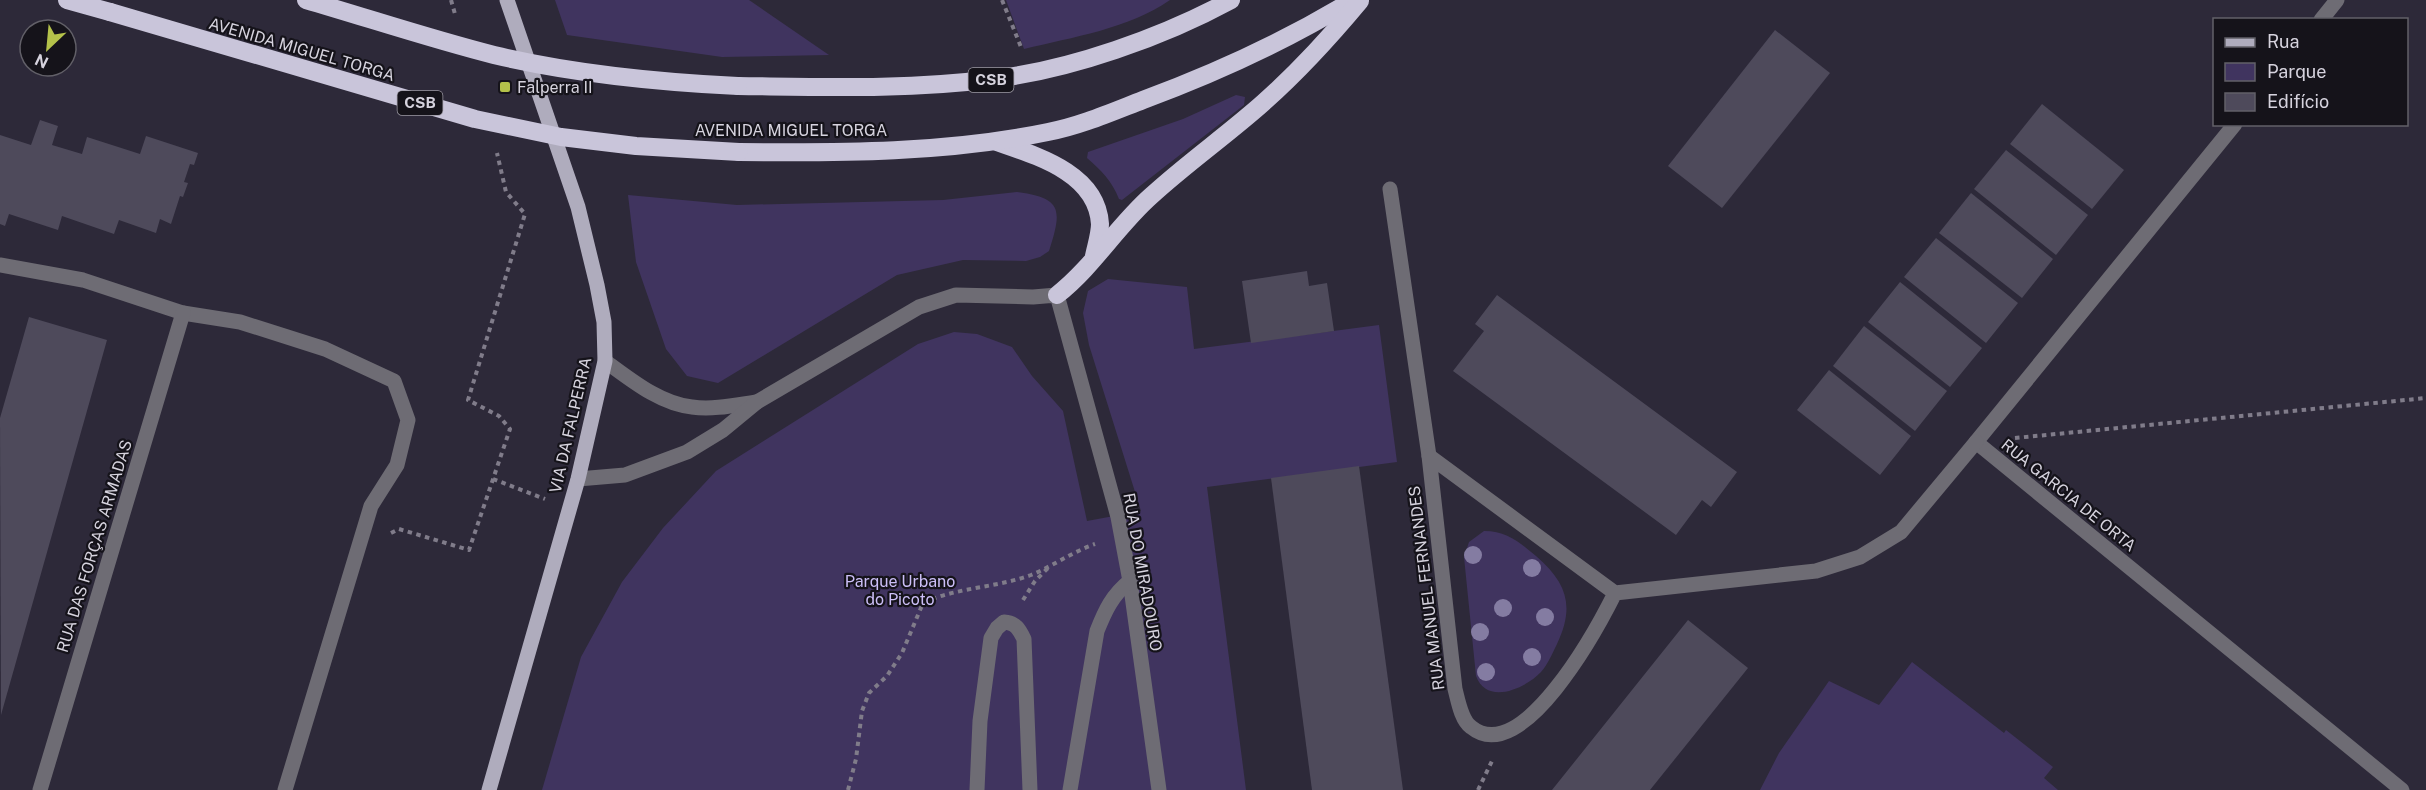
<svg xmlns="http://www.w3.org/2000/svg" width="2426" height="790" font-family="'Public Sans',sans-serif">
<rect width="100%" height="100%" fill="#2d2939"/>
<g fill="#40345f">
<path d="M555 0H749L829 55 722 57 567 35Z"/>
<path d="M1006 0H1170C1128 29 1073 37 1024 49Z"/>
<path d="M1236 95 1245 97 1244 105 1122 200 1119 199C1112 181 1101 170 1087 158L1088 152 1183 119Z"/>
<path d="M1017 192C1063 198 1062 210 1049 251L1040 257 1026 261 963 260 897 275 718 383 687 376 666 349 636 262 628 195 737 205 943 200Z"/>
<path d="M1108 279 1187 287 1194 349 1379 325 1397 462 1207 487 1246 790H542L581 657 622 582 663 528 716 471 918 344 954 332 977 334 1012 347 1032 376 1063 411 1087 521 1141 511 1089 345 1083 313 1088 291Z"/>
<path d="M1484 531C1507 531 1519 542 1536 556 1567 583 1575 606 1557 644 1552 654 1548 664 1541 672 1526 688 1487 706 1476 676L1464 557 1469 542Z"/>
<path d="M1912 662 2004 733 2006 730 2053 767 2044 778 2058 790H1760L1779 753 1829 681 1879 705Z"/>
</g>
<g fill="#4e4a5b">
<path d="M1775 30 1830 73 1722 208 1668 166Z"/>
<path d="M2042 104 2124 170 2092 209 2010 144Z"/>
<path d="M40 120 58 126 52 145 82 154 87 137 140 154 146 136 198 153 194 165 190 164 184 182 188 183 183 197 180 196 171 224 160 219 156 233 119 220 114 234 62 216 58 230 9 214 5 226 0 224V135L31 145Z"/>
<path d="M2006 150 2088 215 2056 255 1974 189Z"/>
<path d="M1971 193 2053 259 2022 298 1939 233Z"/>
<path d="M1936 238 2018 303 1986 343 1904 277Z"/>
<path d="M1307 271 1309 286 1327 283 1334 331 1251 343 1242 281Z"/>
<path d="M1900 282 1982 348 1950 387 1868 322Z"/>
<path d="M1497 295 1737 472 1711 507 1702 500 1676 535 1453 371 1484 331 1475 324Z"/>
<path d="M29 317 107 340 1 715 0 418Z"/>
<path d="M1864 326 1947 391 1915 431 1833 366Z"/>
<path d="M1829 370 1911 436 1880 475 1797 410Z"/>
<path d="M1359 466 1403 790H1312L1271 478Z"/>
<path d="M1688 620 1748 668 1650 790H1552Z"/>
</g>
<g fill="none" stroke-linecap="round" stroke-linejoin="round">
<g stroke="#807c8a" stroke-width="4" stroke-dasharray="4.5 4.5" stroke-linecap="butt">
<path d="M451 0 455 14"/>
<path d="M1002 0 1021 47"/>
<path d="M2015 438 2426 398"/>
<path d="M493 479 545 499"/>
<path d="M391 533 399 529 469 550 510 429 499 416 468 400 525 214 506 192 497 153"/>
<path d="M1023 600 1035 581 1048 568"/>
<path d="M848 790 856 759 862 711 869 693 887 676 902 653 923 603C957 587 996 588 1031 575 1053 566 1072 552 1095 544"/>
<path d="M1478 790 1492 761"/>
</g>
<g stroke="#6e6c74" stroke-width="15">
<path d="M2321 20 2337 0"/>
<path d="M2235 124 1976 442 2402 790"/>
<path d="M1390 189 1429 456"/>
<path d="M0 265 83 280 183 313 240 322 325 349 394 381 408 420 397 465 371 506 285 790"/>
<path d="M605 361C630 379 660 404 692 407 713 410 736 405 757 402"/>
<path d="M578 479 625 475 687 452 723 430 757 402 919 307 956 295 1033 297 1057 295 1118 517 1130 581 1159 790"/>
<path d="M1615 593C1598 627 1522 769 1471 727 1461 720 1458 700 1455 689L1429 456 1615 593 1816 571 1860 557 1901 532 1976 442"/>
<path d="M40 790 183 313"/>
<path d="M977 790 980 721 991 638 997 628 1004 622C1016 623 1019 629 1024 639L1030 790"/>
<path d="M1070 790 1097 631C1105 611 1112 595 1130 581"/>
</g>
<path stroke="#afacbd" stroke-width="15" d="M489 790 578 479 605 361 604 322 597 285 578 207 507 0"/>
<g stroke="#c9c5da" stroke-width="18">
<path d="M67 0 110 12"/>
<path d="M738 86C823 87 908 90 993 79 1070 70 1163 37 1231 0"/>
<path d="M997 142C1037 156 1097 173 1100 224 1100 234 1096 246 1094 256"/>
<path d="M739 152C842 153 947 153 1048 132 1080 126 1112 112 1143 100 1216 73 1286 41 1353 0"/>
<path d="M1057 295C1093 267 1117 226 1151 196 1187 163 1227 135 1263 103 1298 72 1330 37 1360 1"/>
</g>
<g stroke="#c9c5da" stroke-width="18">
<path d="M306 0C368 18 431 39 494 55 574 74 655 82 738 86"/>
<path d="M110 12 475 119 561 137 636 146 739 152"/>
</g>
</g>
<g fill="#847ca2">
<circle cx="1473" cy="555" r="9"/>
<circle cx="1532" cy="568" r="9"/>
<circle cx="1503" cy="608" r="9"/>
<circle cx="1545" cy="617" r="9"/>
<circle cx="1480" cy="632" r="9"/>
<circle cx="1532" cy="657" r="9"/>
<circle cx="1486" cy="672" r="9"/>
</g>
<rect fill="#b4c24a" stroke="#15131a" stroke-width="2" x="499" y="81" width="12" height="12" rx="3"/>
<g text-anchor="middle" stroke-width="4.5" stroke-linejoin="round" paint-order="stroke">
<g fill="#15131a" stroke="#9c99a3" stroke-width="1.5">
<rect x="968.5" y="68" width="45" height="24" rx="4.5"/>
<rect x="397.5" y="91" width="45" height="24" rx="4.5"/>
</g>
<g font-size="15" font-weight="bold" fill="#d6d3de">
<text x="991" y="85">CSB</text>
<text x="420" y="108">CSB</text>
</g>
<g font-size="16" fill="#d6d3de" stroke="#15131a">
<text transform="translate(302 49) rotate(16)" y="6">AVENIDA MIGUEL TORGA</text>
<text x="791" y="136">AVENIDA MIGUEL TORGA</text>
<text transform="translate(570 425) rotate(-77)" y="6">VIA DA FALPERRA</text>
<text transform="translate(2069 495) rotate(39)" y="6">RUA GARCIA DE ORTA</text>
<text transform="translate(94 546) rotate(-73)" y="6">RUA DAS FORÇAS ARMADAS</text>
<text transform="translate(1143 572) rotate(80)" y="6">RUA DO MIRADOURO</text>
<text transform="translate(1426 588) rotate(-97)" y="6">RUA MANUEL FERNANDES</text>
</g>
<g font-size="16" fill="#d6d3de" stroke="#15131a" text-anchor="start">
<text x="517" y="93">Falperra II</text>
</g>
<g font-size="16" fill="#ccbff7" stroke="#15131a">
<text x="900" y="587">Parque Urbano<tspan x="900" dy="18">do Picoto</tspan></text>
</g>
</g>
<rect x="2213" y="18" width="195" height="108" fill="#15131a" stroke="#626068" stroke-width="1.5"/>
<rect x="2225" y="38" width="30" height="9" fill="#afacbd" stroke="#626068" stroke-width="1.5"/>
<text x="2267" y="48" font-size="18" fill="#d6d3de">Rua</text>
<rect x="2225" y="63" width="30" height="18" fill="#40345f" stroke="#626068" stroke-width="1.5"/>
<text x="2267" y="78" font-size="18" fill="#d6d3de">Parque</text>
<rect x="2225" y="93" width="30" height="18" fill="#4e4a5b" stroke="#626068" stroke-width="1.5"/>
<text x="2267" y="108" font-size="18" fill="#d6d3de">Edifício</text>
<g transform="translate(48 48) rotate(206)"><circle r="28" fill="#15131a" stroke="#626068" stroke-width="1.5"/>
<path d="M0-4.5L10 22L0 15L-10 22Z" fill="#b4c24a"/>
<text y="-9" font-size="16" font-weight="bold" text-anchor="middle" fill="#d6d3de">N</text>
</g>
</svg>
